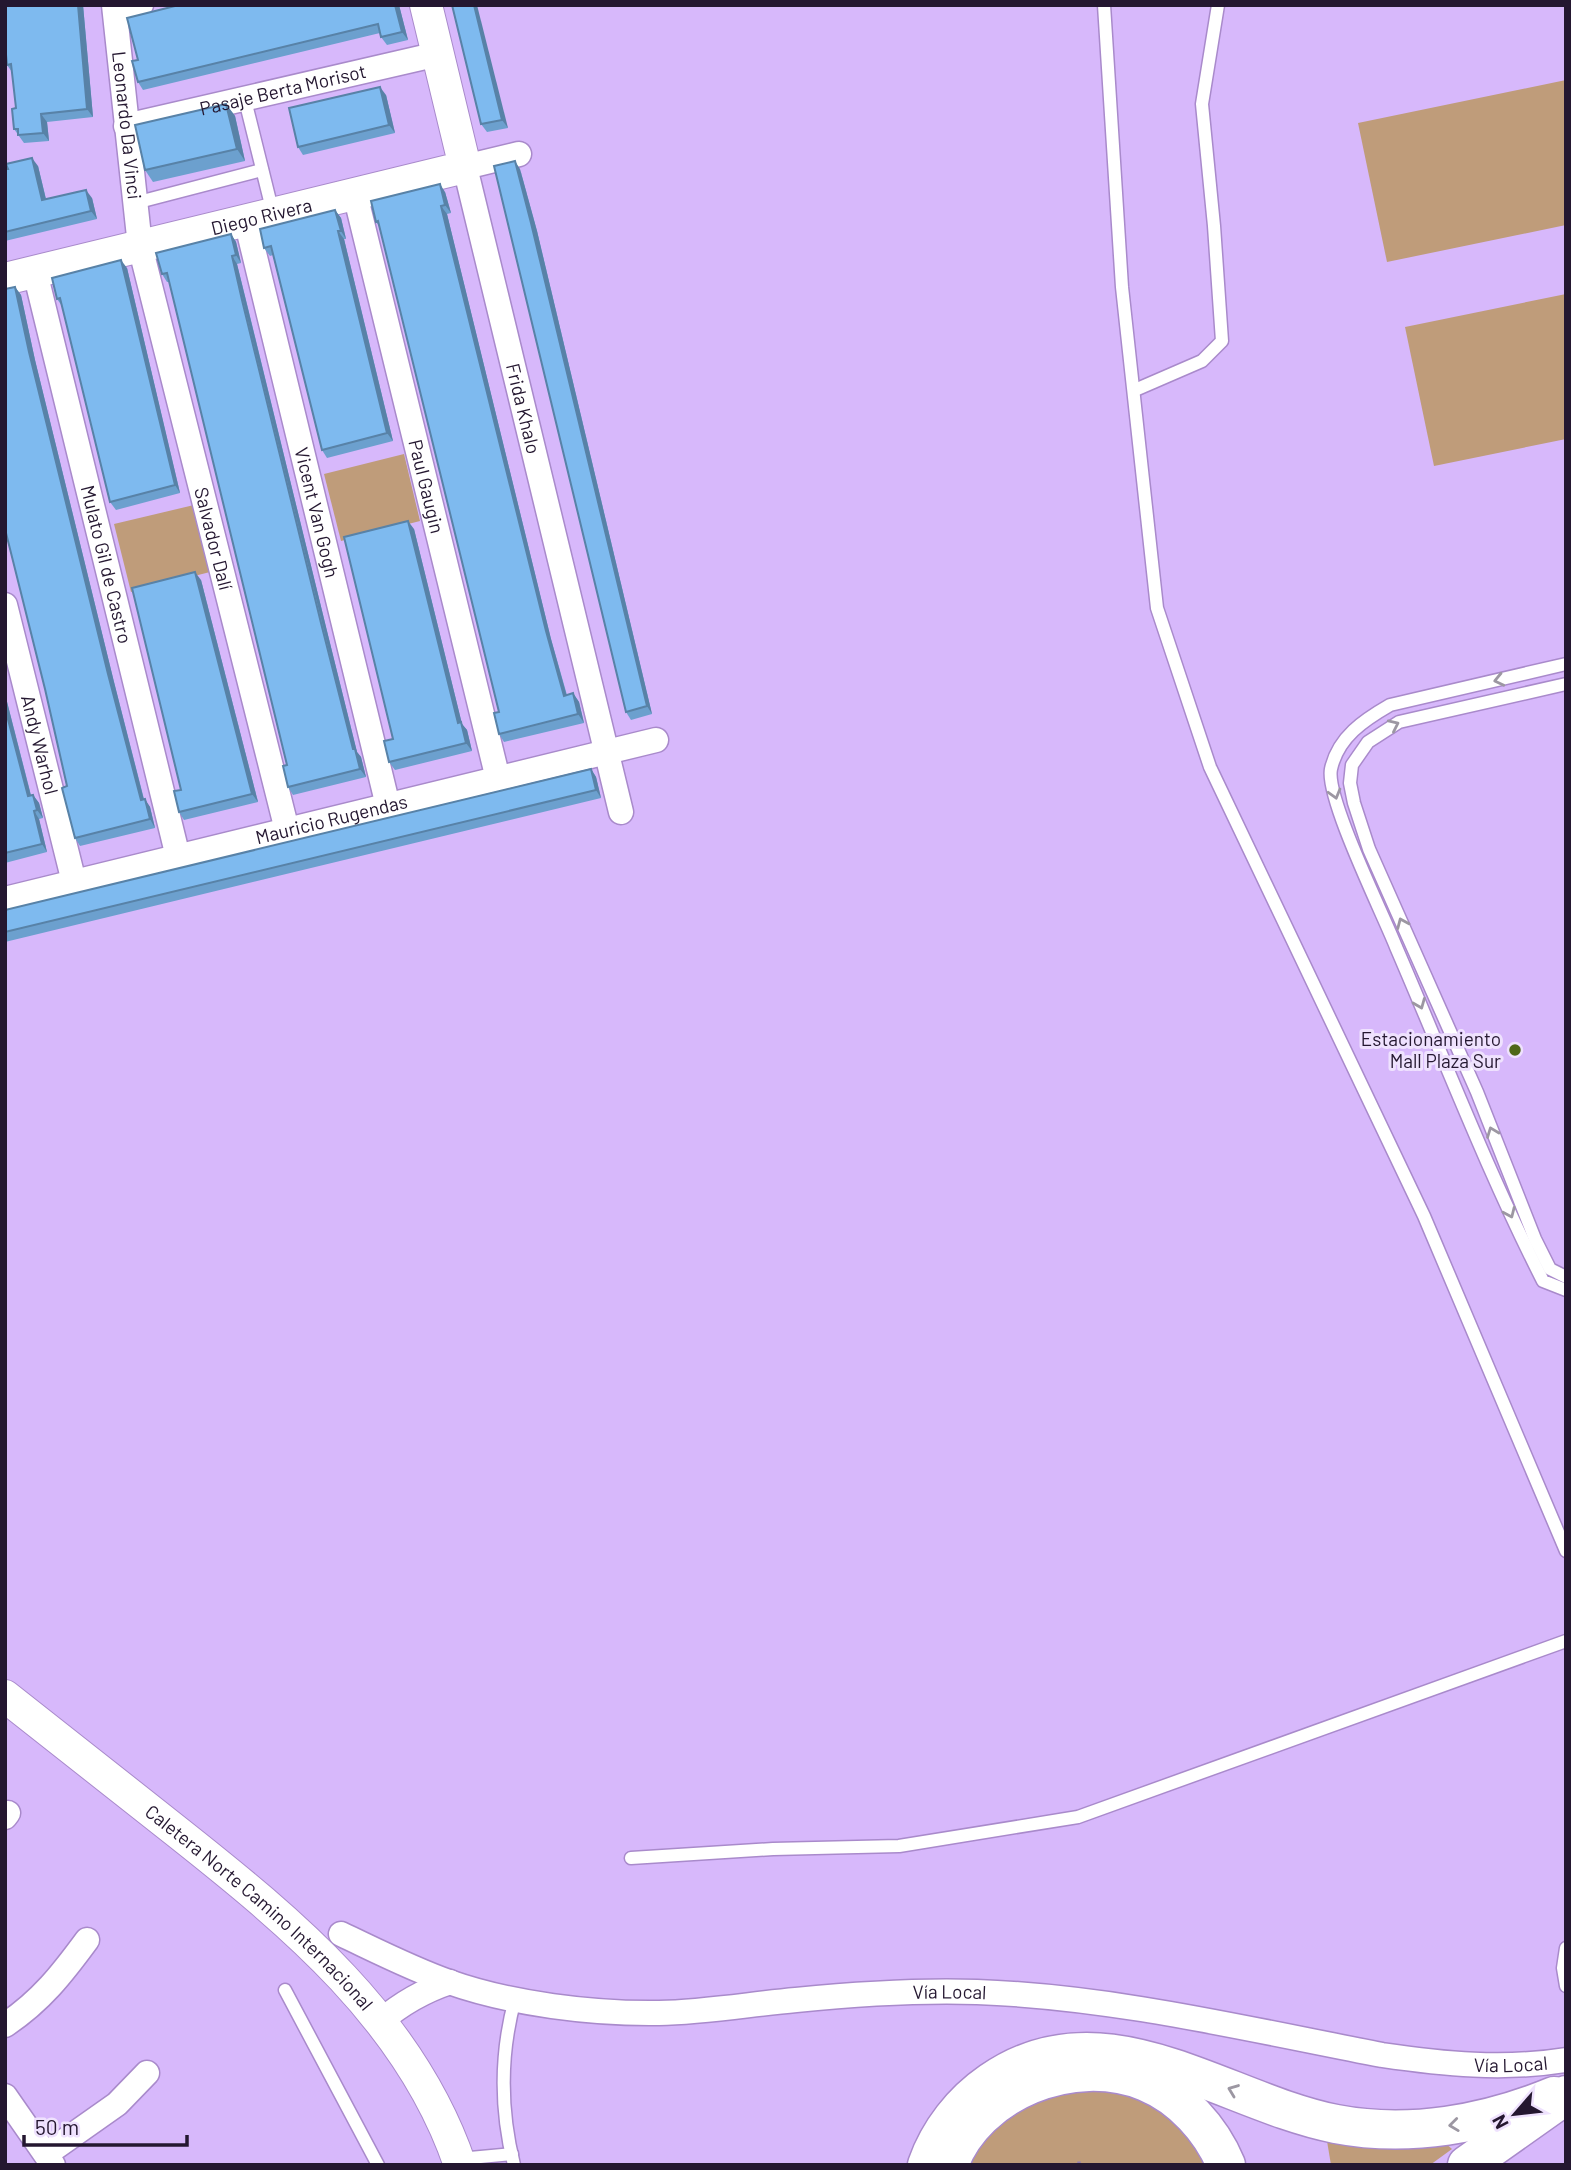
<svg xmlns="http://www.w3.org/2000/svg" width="1571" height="2170" font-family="Barlow,sans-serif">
<rect width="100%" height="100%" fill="#d7b8fb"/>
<g fill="#bf9c7a">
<path d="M1566 80V225L1387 262 1358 123Z"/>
<path d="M1566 294V439L1434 466 1405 327Z"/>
<path d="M404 454 420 521 341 541 324 474Z"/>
<path d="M194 505 210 572 131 592 114 524Z"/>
<path d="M1078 2088 1125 2094 1164 2110 1212 2165H965L1005 2115 1049 2094Z"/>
<path d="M1327 2141 1445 2143 1452 2149 1430 2165H1331Z"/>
</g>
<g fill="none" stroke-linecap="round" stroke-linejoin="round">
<g stroke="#a98acb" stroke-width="15">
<g id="service">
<path d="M1104 5 1122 287 1157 608 1210 767 1424 1216 1566 1551"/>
<path d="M245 100 273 213"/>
<path d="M135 203 262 170"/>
<path d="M1135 390 1202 361 1222 341 1214 226 1202 104 1218 5"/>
<path d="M1566 664 1390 705C1364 720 1338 737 1331 769 1325 797 1383 914 1396 947 1444 1058 1488 1173 1543 1281L1566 1290"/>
<path d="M1566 684 1399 722 1368 742 1352 765 1350 783 1354 803 1369 849 1477 1092 1535 1239 1550 1269 1566 1277"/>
<path d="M631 1858 773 1849 899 1846 1078 1817 1566 1641"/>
<path d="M1566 1948 1563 1968 1566 1986"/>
<path d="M285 1990 378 2165"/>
<path d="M459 2159 512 2154"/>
<path d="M514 2165C500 2109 500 2054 515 1999"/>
</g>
</g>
<g stroke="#a98acb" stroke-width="27">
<g id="minor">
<path id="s1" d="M114 5 140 246 287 830"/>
<path d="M115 11 141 5"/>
<path id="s2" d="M126 126 438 54"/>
<path id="s3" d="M519 154 465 167 621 812"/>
<path id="s4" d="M355 194 498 779"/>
<path id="s5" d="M246 220 388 806"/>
<path id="s6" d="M35 272 178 857"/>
<path id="s7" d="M5 605 74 882"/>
<path id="s8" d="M5 899 656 740"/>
<path d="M5 1817 8 1813"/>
<path id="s9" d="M341 1934C377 1951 412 1969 449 1982 511 2004 593 2014 659 2013 705 2012 751 2004 796 2000 856 1994 917 1990 977 1992 1114 1997 1247 2029 1382 2055 1443 2064 1504 2070 1566 2060"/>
<path d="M381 2021C402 2003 423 1991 450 1982"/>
<path d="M5 2025C41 2001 62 1974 87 1940"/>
<path d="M5 2096 53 2165"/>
<path d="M46 2154 117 2104 147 2073"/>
</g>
</g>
<g stroke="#a98acb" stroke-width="34">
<g id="tertiary">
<path id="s10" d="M5 279 465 167 426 5"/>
<path id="s11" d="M5 1696C62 1741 119 1786 176 1831 291 1922 411 2020 460 2165"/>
</g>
</g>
<g stroke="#a98acb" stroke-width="41">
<path id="primary" d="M927 2165C939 2131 962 2102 991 2082 1104 2003 1223 2102 1336 2124 1409 2138 1486 2124 1554 2096"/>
</g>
<g stroke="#a98acb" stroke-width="41">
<g id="motorway">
<path d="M949 2165C976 2091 1074 2052 1146 2082 1182 2097 1211 2129 1226 2165"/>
<path d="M1467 2165 1566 2095"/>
</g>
</g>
<path stroke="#967eb1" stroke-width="3.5" stroke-dasharray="3.5 3.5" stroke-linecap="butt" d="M1079 2165V2161"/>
<use href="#service" stroke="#fff" stroke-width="12"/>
<use href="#minor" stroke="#fff" stroke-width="24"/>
<use href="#tertiary" stroke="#fff" stroke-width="32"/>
<use href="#primary" stroke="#fff" stroke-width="38"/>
<use href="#motorway" stroke="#fff" stroke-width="38"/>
</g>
<g fill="#6ca0ce">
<path d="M83 5 93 117 47 122 49 141 24 143 14 129 16 108 12 72 7 65Z"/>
<path d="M399 5 408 40 387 45 381 37 380 33 143 90 138 82V60Z"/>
<path d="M452 5 508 128 487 132 481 124Z"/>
<path d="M386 95 395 133 303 155 298 147Z"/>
<path d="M226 104 235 116 245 161 153 182 145 170Z"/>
<path d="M38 166 46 199 92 198 97 219 5 241V169Z"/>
<path d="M520 169 537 231 652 714 631 720 626 712Z"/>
<path d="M445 192 451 213 447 214 454 243 551 639 567 695 573 693 579 702 584 723 504 742 499 734V712L380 227 376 222Z"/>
<path d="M335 210 341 218 346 239H344L393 441 327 458 322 450 273 255 270 256 264 248Z"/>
<path d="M231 234 236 242 241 263 237 264 248 308 327 631 357 752 361 757 366 777 293 795 288 787 287 765 169 282H167L162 274Z"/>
<path d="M127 268 180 493 116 510 110 502 62 306 57 299Z"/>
<path d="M15 287 21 295 35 360 114 682 144 799 150 807 155 828 80 846 75 838 67 786 45 689Z"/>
<path d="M414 529 462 724 467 730 472 751 395 770 389 762 393 739Z"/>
<path d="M201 580 258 802 184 820 179 812Z"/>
<path d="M5 694 31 795H33L39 803 43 818 39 819 47 852 5 863Z"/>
<path d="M591 769 596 777 601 798 5 942V910Z"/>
</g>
<g fill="#5882a7">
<path d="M78 5H83L93 117 87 109Z"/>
<path d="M395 5H399L408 40 402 32Z"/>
<path d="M474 5H477L508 128 502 120Z"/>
<path d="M380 87 386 95 395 133 389 125Z"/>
<path d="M226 104 235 116 245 161 237 149Z"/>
<path d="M41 114 47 122 49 141 43 133Z"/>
<path d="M32 158 38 166 48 208 42 200Z"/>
<path d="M515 161 520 169 537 231 652 714 647 706Z"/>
<path d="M440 184 445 192 451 213 445 205Z"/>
<path d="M86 190 92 198 97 219 91 211Z"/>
<path d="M441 206 447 214 551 639 569 704 564 696 546 631Z"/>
<path d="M335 210 341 218 346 239 341 231Z"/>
<path d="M338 231 344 239 393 441 387 433Z"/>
<path d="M231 234 236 242 241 263 236 255Z"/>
<path d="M232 256 237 264 327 631 357 752 361 757 366 777 360 769 353 749Z"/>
<path d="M121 260 127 268 180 493 175 485Z"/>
<path d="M15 287 21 295 35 360 114 682 146 808 141 800 108 674 29 352Z"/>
<path d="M408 521 414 529 462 724 467 730 472 751 466 743 458 723Z"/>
<path d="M195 572 201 580 258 802 252 794Z"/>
<path d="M573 693 579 702 584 723 578 714Z"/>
<path d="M5 694 33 804 28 796 5 708Z"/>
<path d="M591 769 596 777 601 798 596 790Z"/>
<path d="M33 795 39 803 43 818 37 810Z"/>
<path d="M145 799 150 807 155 828 150 819Z"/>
<path d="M34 811 39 819 47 852 42 844Z"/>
</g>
<g fill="#7ebaef" stroke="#5882a7" stroke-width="2">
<path d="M5 5H78L87 109 41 114 43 133 18 135V129H14L12 109 16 108 11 64 7 65 5 44Z"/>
<path d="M179 5H395L402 32 381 37 378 24 138 82 132 61 138 60 127 18Z"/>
<path d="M452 5H474L502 120 481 124Z"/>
<path d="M380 87 389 125 298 147 289 108Z"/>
<path d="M226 104 237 149 145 170 135 125Z"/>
<path d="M32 158 42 200 86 190 91 211 5 232V169H8L6 164Z"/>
<path d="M515 161 531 223 647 706 626 712 494 166Z"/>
<path d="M440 184 445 205 441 206 448 235 546 631 564 696 573 693 578 714 499 734 494 713 499 712 378 221 376 222 371 201Z"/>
<path d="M335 210 341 231H338L387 433 322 450 271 246 264 248 260 229Z"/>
<path d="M231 234 236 255 232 256 242 300 321 623 353 749H355L360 769 288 787 283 766 287 765 167 273 162 274 156 253Z"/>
<path d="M121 260 175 485 110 502 60 298 57 299 52 278Z"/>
<path d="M15 287 29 352 108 674 141 800 145 799 150 819 75 838 62 788 67 786 45 689 5 529V289Z"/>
<path d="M408 521 458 723 461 722 466 743 389 762 384 741 393 739 344 537Z"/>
<path d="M195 572 252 794 179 812 174 791 181 790 132 588Z"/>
<path d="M5 708 28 796 33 795 37 810 34 811 42 844 5 853Z"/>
<path d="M591 769 596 790 5 932V910Z"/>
</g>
<defs><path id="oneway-chevron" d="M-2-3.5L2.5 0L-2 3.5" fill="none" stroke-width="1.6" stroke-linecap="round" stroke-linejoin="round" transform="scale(1.75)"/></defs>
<g stroke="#9c97a2">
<use href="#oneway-chevron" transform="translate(1499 680) rotate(167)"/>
<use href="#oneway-chevron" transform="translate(1394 725) rotate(-25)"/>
<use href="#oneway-chevron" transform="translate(1335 794) rotate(74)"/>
<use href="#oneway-chevron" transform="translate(1402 923) rotate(-113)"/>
<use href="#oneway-chevron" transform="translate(1420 1004) rotate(68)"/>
<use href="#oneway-chevron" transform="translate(1492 1132) rotate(-111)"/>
<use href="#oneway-chevron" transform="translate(1510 1213) rotate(66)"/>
<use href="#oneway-chevron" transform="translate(1233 2090) rotate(-159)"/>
<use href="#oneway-chevron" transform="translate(1454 2125) rotate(173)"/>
</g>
<circle fill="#4e6718" stroke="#efe2fe" stroke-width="2.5" cx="1515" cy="1050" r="7"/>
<g text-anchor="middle" stroke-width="6" stroke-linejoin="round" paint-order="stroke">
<g font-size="19" fill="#241730" stroke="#efe2fe">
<text dy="7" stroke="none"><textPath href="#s2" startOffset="161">Pasaje Berta Morisot</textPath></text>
<text dy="7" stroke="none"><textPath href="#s1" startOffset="121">Leonardo Da Vinci</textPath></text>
<text dy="7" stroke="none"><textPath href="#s10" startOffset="264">Diego Rivera</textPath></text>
<text dy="7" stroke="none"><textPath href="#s3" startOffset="304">Frida Khalo</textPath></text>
<text dy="7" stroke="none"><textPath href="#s4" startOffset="301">Paul Gaugin</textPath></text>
<text dy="7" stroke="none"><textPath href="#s5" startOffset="301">Vicent Van Gogh</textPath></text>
<text dy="7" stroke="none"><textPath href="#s1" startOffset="544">Salvador Dalí</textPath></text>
<text dy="7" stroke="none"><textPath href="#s6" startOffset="301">Mulato Gil de Castro</textPath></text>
<text dy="7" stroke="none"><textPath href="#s7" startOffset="144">Andy Warhol</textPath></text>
<text dy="7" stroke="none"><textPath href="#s8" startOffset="336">Mauricio Rugendas</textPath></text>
<text dy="7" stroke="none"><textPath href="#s11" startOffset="331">Caletera Norte Camino Internacional</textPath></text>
<text dy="7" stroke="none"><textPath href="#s9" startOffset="623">Vía Local</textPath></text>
<text dy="7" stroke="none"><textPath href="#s9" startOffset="1190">Vía Local</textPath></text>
</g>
<g font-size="19" fill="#241730" stroke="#efe2fe" text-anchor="end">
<text x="1501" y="1046">Estacionamiento<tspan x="1501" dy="22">Mall Plaza Sur</tspan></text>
</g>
</g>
<rect width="1571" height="2170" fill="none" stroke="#241730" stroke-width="14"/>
<g transform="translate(1515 2114) rotate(242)" stroke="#efe2fe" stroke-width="5" paint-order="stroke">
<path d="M0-5L12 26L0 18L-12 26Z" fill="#241730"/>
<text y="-10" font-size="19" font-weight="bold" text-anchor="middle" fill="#241730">N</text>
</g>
<path d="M24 2135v10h163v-10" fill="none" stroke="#241730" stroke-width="3.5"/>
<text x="35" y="2135" font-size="21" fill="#241730" stroke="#efe2fe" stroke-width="5" paint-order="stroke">50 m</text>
</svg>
